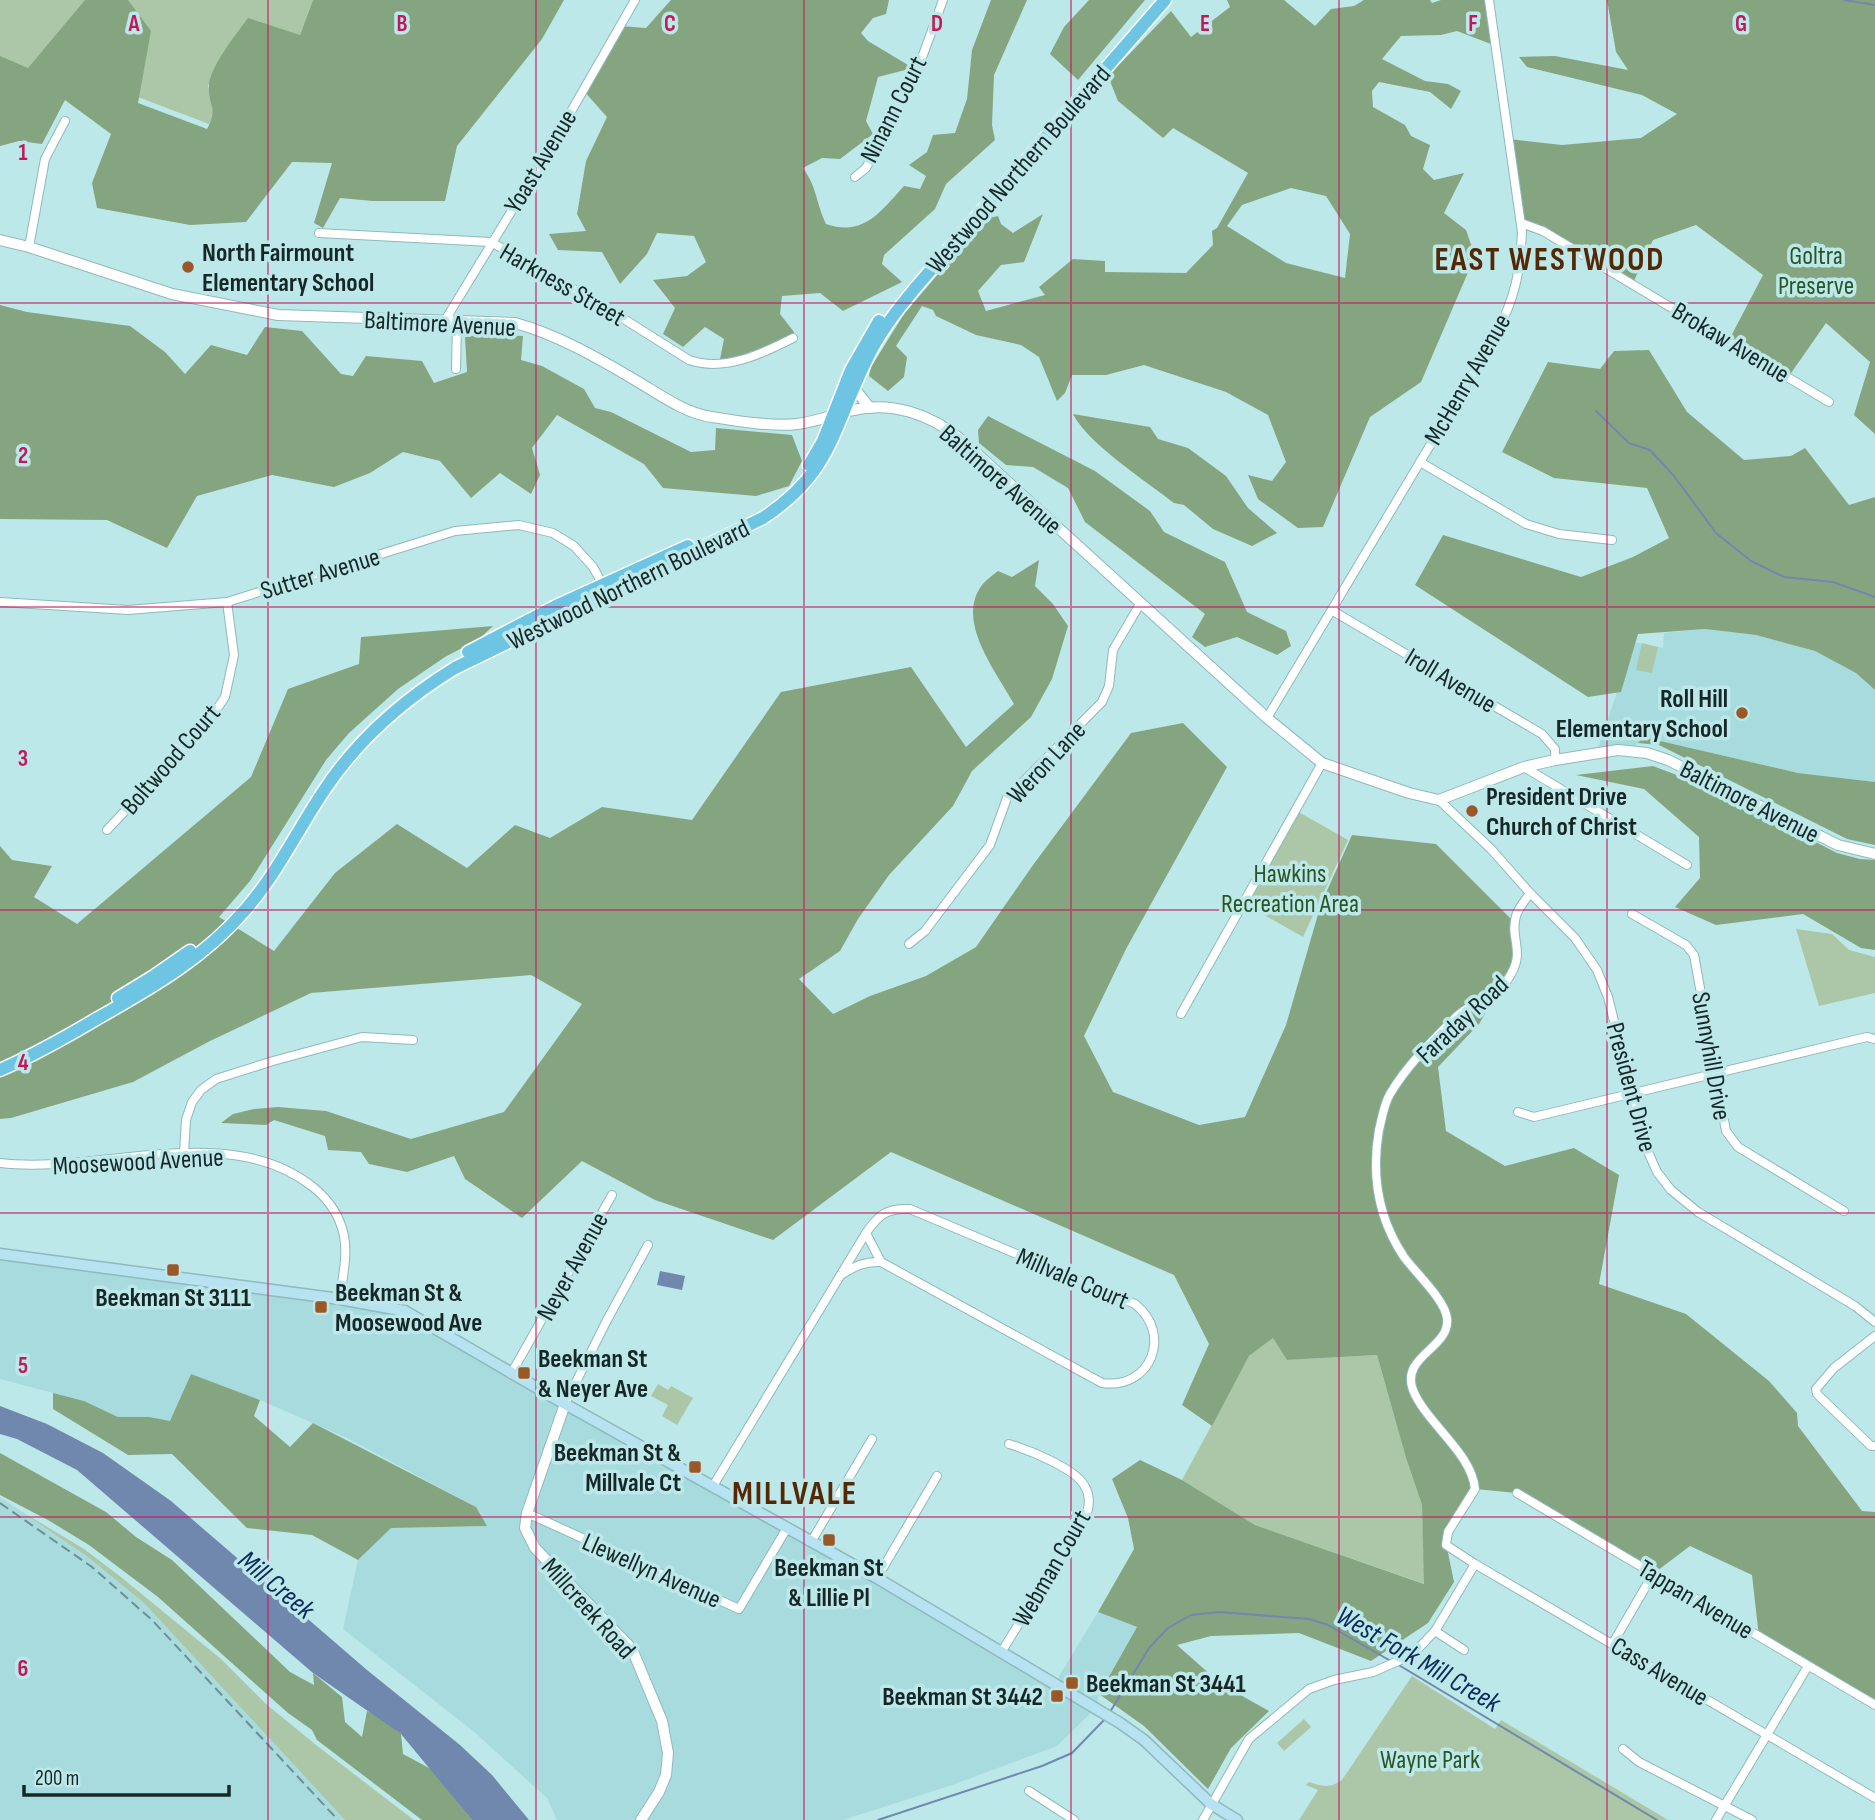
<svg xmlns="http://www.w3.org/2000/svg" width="1875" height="1820" font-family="'Sofia Sans Condensed',sans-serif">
<rect width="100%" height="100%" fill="#bde8ea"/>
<g fill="#a7dbde">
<path d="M1705 629 1756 635 1815 651 1856 673 1875 690V782L1798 773 1643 737 1631 751 1596 754 1634 642 1663 648 1664 633Z"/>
<path d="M0 1254 394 1308 1055 1683 1098 1612 1137 1627 1099 1693 1096 1708 1057 1746 952 1785 843 1820H557L547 1798 473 1731 343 1629 358 1560 390 1528 487 1526 476 1507 347 1438 260 1400 191 1374 170 1422 149 1417H118L84 1401 0 1379Z"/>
<path d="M0 1497 88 1557 145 1604 345 1820H0Z"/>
</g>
<g fill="#abc7a7">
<path d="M0 0H313L300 35 208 85 215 113 209 124 43 61 29 74 0 57Z"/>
<path d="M1642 643 1658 647 1652 673 1636 670Z"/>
<path d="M1295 810 1348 840 1303 937 1243 903Z"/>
<path d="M1796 929 1832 934 1849 950 1875 957V993L1819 1006Z"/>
<path d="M1274 1337 1287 1360 1377 1355 1406 1458 1422 1505 1425 1584 1255 1525 1182 1480 1249 1356Z"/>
<path d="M658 1384 668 1390 671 1386 693 1398 677 1425 662 1416 668 1405 651 1396Z"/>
<path d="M19 1510 84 1549 121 1577 221 1659 266 1704 316 1745 414 1820H345L145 1604 88 1557Z"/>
<path d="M1412 1676 1495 1729 1501 1720 1668 1820H1299L1318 1790 1306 1785 1309 1782C1322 1786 1329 1789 1342 1780Z"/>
<path d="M1304 1719 1311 1727 1284 1751 1277 1743Z"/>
</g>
<g fill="#85a581" fill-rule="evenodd">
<path d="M85 0H128L151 31 138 103 207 129C219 106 208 108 209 86 209 68 237 33 248 18L300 35 313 0H564L542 39 457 146 445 201H373L340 198 323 228 314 223 332 163 292 162 246 222 190 225 97 208 92 183 111 134 65 100 42 144 19 141 0 146V56L28 68Z"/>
<path d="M671 0H889L886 14 873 18 861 33 868 41 913 68 878 77 866 121 873 134 840 159 822 158 803 168C817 187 816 203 826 224 864 237 881 211 904 186L920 189 926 176 909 165 927 152 933 135 955 133 967 99 972 50 991 0H1027L994 75 992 125 995 140 946 184 935 209 884 255 882 264 902 282 843 311 820 293 782 296 780 314 794 332 793 338 719 364 724 339 705 327 683 347 663 334 675 308 653 280 687 276 706 262 694 236 657 233 647 254 620 284 602 252 558 250 549 234 586 231 577 214 586 161 607 117 583 90 620 26 646 28Z"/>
<path d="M1089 0H1145L1078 80 1050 54 1064 27Z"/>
<path d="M1227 0H1284L1315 26 1331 9 1354 6 1364 0H1430L1432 3 1441 0H1489L1496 46 1457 31 1441 35 1401 36 1382 59 1425 81 1448 84 1461 91 1451 109 1430 92 1379 82 1372 91 1373 107 1405 125 1411 136 1430 145 1423 169 1434 180 1464 173 1444 213 1466 230 1475 256 1421 382 1370 417 1323 527 1298 528 1258 499 1248 475 1272 481 1286 462 1268 415 1226 392 1144 365 1106 375H1072L1065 393 1057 401 1039 357 1021 345 976 335 936 316 933 310 922 306 896 346 907 357 904 377 888 391 869 376 871 367 904 314 985 219 998 216 1001 224 1013 233 1043 214 1024 262 1001 265 978 291 986 311 1045 295 1039 287 1073 259 1105 261V272L1186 273 1213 245 1212 231 1217 228 1248 173 1173 128 1163 138 1118 101 1108 76 1171 11 1191 37 1230 7ZM1291 188 1326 196 1350 234 1345 278 1286 263 1227 226 1242 205Z"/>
<path d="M1607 0H1875V434L1854 415 1870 362 1826 323 1789 376 1729 340 1763 275 1696 225 1653 240 1632 285 1521 223 1509 139 1562 145 1641 138 1677 114 1642 95 1527 67 1519 57 1555 56 1628 70 1616 52Z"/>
<path d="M0 305 27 312 130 326 165 352 185 374 211 345 247 355 265 327 302 331 341 374 353 376 366 356 422 361 434 383 467 372 465 337 485 334 523 336 521 360 542 366 584 389 595 408 611 412 691 452 715 450 716 428 792 435 802 461 789 486 756 496 663 488 644 464 557 415 532 448 540 475 531 494 500 473 471 498 440 461 403 452 370 473 334 487 272 475 197 496 167 548 107 520 0 519Z"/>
<path d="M1649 350 1687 412 1744 460 1791 456 1805 448 1849 505 1875 497V690L1856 673 1815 651 1756 635 1705 629 1638 634 1621 692 1588 697 1415 585 1443 535 1581 577 1633 557 1669 538 1647 488 1554 478 1502 452 1548 362 1600 369 1614 351Z"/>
<path d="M1073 414 1150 427 1158 439 1188 448 1226 476 1248 508 1277 533 1252 546 1213 529 1184 505 1174 503C1146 481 1088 444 1073 414Z"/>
<path d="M988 416 1095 471 1150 511 1164 532 1225 562 1247 612 1286 631 1291 646 1277 655 1237 637 1205 647 1192 637 1205 614 1085 522 1068 488 1033 467 1006 465 979 443 978 430Z"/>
<path d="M1039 560 1035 586 1053 604 1068 626 1052 679 1031 717 972 771 953 806 889 875 858 919 840 951 799 979 833 1014 870 996 926 976 976 947 1033 865 1131 733 1183 723 1227 767 1126 949 1084 1036 1113 1092 1199 1125 1245 1117 1286 1025 1321 904 1352 835 1436 844 1515 923 1518 957 1479 1024 1438 1067 1446 1131 1505 1166 1574 1148 1619 1175 1599 1284 1686 1314 1769 1381 1797 1413 1798 1426 1862 1511 1875 1512V1699L1759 1637 1752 1575 1690 1546 1653 1574 1517 1493 1475 1489 1446 1543 1454 1582 1428 1623 1371 1661 1299 1633 1211 1636 1177 1645 1221 1684 1269 1711 1231 1748 1208 1789 1144 1726 1099 1694 1137 1627 1098 1612 1134 1549 1128 1518 1112 1479 1140 1460 1182 1480 1255 1525 1424 1584 1422 1505 1406 1458 1377 1355 1287 1360 1273 1338 1249 1356 1212 1426 1182 1405 1209 1344 1174 1275 891 1152 773 1240 655 1200 582 1161 522 1218 465 1179 454 1156 407 1172 369 1164 361 1152 328 1150 325 1136 274 1120 266 1125 221 1123 233 1114 254 1109 278 1107 326 1111 411 1139 504 1112 582 1004 531 975 311 993 210 1041 133 1082 11 1118 0 1119V846L12 860 52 866 34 897 77 924 251 777 288 689 359 664 361 637 493 626 479 639 445 657 398 689 349 733 326 760 250 881 219 917 274 951 335 873 397 824 467 868 515 825 550 838 602 807 692 820 781 692 911 667 966 747 1014 704C996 671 955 621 982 585 986 580 993 575 998 571L1012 577Z"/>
<path d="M1643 737 1798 773 1875 782V845L1847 839 1659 745 1638 743Z"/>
<path d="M1653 766 1708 787 1837 853 1860 859 1875 860V950L1861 948 1803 914 1716 925 1675 907 1700 878 1699 837 1644 789 1576 775Z"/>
<path d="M191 1374 260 1400 254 1416 290 1447 313 1423 476 1507 487 1526 391 1528 358 1560 312 1535 247 1528 172 1454 128 1455 53 1409V1393L84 1401 118 1417H149L170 1421Z"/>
<path d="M0 1453 106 1512 136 1537 172 1560 290 1672 314 1685 313 1673 342 1697 345 1722 362 1737 367 1711 376 1715 401 1734 403 1754 431 1769 472 1820H422L317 1740 312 1730 288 1713 158 1597 89 1545 48 1520 0 1495Z"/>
</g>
<g fill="#7188ae">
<path d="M660 1271 685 1276 682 1290 657 1285Z"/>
<path d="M0 1406 47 1424 103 1453 171 1501 367 1670 460 1745 492 1775 529 1820H472L401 1734 313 1673 77 1470 17 1439 0 1434Z"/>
</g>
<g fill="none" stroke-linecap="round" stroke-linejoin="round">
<g stroke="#7188ae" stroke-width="2">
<path d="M1844 0 1875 5"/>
<path d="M1596 411 1629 443 1650 450 1674 476 1716 533 1751 561 1784 577 1833 582 1875 597"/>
<path d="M1397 1664 1657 1820"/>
<path d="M1110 1712 1149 1648 1168 1628 1191 1615 1219 1612 1309 1619 1328 1625 1389 1660"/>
<path d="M878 1820 1042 1766 1072 1753 1105 1719"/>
</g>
<g stroke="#8fb9bb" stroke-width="10">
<g id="minor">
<path d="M855 177 866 168 919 66 943 0"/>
<path d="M1521 223 1543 231 1829 402"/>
<path d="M319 233 491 242 600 304 689 360C724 372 762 354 793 338"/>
<path d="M29 247 45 159 65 121"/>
<path d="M444 322 553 143 635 0"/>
<path d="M456 369 457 322"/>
<path d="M1420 462 1526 524 1559 534 1612 540"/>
<path d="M0 602 128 610 227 602 455 531 519 525 553 533 574 546 593 567 604 587"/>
<path d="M1333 611 1542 734 1555 749V760"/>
<path d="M1267 718 1496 335C1515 297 1520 274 1522 232L1489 0"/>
<path d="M1524 767 1687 865"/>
<path d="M1439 800 1491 849 1530 893 1575 938 1597 970 1608 997 1645 1145 1657 1172 1671 1190 1698 1212 1855 1306 1875 1322"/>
<path d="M107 830 206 725 225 697 234 655 227 602"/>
<path d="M1530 893C1525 901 1518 908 1516 916 1509 940 1527 951 1508 979 1496 997 1472 1002 1456 1017 1433 1040 1407 1065 1390 1094 1384 1104 1382 1118 1379 1130 1371 1176 1378 1218 1404 1257 1415 1272 1445 1300 1447 1318 1451 1348 1400 1356 1413 1390 1426 1423 1472 1453 1475 1489L1448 1532 1446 1545 1475 1564 1875 1798"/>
<path d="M1632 914 1686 945 1694 955 1726 1131 1738 1147 1844 1211"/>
<path d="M909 944 925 931 990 845 1007 798 1102 702 1109 686 1113 650 1140 604"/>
<path d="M1181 1014 1322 763"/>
<path d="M1518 1112 1534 1117 1854 1040 1867 1037 1875 1039"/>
<path d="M184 1153 186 1120 192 1102 201 1090 216 1079 273 1061 362 1037 413 1040"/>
<path d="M0 1163C99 1175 228 1119 313 1187 328 1199 340 1216 344 1236 348 1256 342 1279 340 1299"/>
<path d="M866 1233 881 1262"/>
<path d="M1875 1336 1834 1368 1816 1389 1817 1394 1871 1446H1875"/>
<path d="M511 1374 612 1195"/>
<path d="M565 1404 606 1322 648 1245"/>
<path d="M713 1486 866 1233C879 1214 887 1208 910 1209L1135 1304C1173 1334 1151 1390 1102 1383L881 1262C865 1261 855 1266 841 1275"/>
<path d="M1517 1493 1875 1705"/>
<path d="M527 1513 739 1609 787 1528"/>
<path d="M811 1542 872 1439"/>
<path d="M877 1578 937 1476"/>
<path d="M1435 1631 1464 1650"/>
<path d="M1613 1643 1653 1574"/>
<path d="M1002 1651 1087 1513C1090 1503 1090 1494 1084 1485 1074 1468 1029 1450 1009 1444"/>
<path d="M1623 1749 1639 1762 1752 1820"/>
<path d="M1029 1791 1074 1820"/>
<path d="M1203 1820 1249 1739 1309 1689 1334 1680 1373 1672 1412 1655 1435 1631 1475 1564"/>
<path d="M1716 1820 1808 1666"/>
</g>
</g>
<g stroke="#8fb9bb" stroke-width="12">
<g id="tertiary">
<path d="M0 240 29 247 172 294 278 315 515 323C556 334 598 358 635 380 659 394 684 413 712 417 737 421 773 427 797 424 815 422 832 415 849 411 891 400 931 414 963 441L1267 718 1322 763 1409 793 1439 800 1524 767 1555 760 1618 750 1647 753 1668 760 1838 845 1875 854"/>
<path d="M854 388 870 408"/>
<path d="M565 1404 527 1513 525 1528 535 1548 632 1649 662 1721 668 1753 666 1775 659 1792 641 1820"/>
</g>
</g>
<g stroke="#8fb9bb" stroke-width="13">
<path id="secondary" d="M0 1254 340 1299 405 1311 565 1404 877 1578 1120 1723 1144 1740 1211 1804 1237 1820"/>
</g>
<g stroke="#fff" stroke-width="15">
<g id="primary">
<path d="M809 465 823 441 851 370 879 321"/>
<path d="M468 652 556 606 688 546"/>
<path d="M118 998 154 976 190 951"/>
<path d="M0 1070C34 1055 66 1037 98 1018 153 987 205 957 246 909 278 872 298 829 325 789 359 738 403 700 455 668L763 518C831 473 832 431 865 363 878 334 897 310 917 286L1165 0"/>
</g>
</g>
<use href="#minor" stroke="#fff" stroke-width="8"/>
<use href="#tertiary" stroke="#fff" stroke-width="10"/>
<use href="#secondary" stroke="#b6e2f1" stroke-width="10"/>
<use href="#primary" stroke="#6ec5e3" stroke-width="12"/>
<path stroke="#708e90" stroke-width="2" stroke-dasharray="10 5" stroke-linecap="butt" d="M0 1503 92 1567 152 1620 338 1820"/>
</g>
<path fill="none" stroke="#c2185b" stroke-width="2" stroke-opacity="0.55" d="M268 0V1820M536 0V1820M804 0V1820M1071 0V1820M1339 0V1820M1607 0V1820M0 303H1875M0 607H1875M0 910H1875M0 1213H1875M0 1517H1875"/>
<g fill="#9a5728" stroke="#bde8ea" stroke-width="2.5">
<circle cx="188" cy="267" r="7"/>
<circle cx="1742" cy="713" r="7"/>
<circle cx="1472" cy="811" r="7"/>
<rect x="166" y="1263" width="14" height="14" rx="3.5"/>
<rect x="314" y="1300" width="14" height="14" rx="3.5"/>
<rect x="517" y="1366" width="14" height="14" rx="3.5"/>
<rect x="688" y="1460" width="14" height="14" rx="3.5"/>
<rect x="822" y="1533" width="14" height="14" rx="3.5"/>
<rect x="1065" y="1676" width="14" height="14" rx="3.5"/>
<rect x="1050" y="1689" width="14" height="14" rx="3.5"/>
</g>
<g text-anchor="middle" stroke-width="7" stroke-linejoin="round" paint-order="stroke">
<g font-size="26" fill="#172728" stroke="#bde8ea">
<text transform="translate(893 109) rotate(-63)" y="9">Ninann Court</text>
<text transform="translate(540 161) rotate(-59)" y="9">Yoast Avenue</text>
<text transform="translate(1018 169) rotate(-49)" y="9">Westwood Northern Boulevard</text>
<text transform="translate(563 284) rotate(30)" y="9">Harkness Street</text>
<text transform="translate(440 323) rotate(3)" y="9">Baltimore Avenue</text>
<text transform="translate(1731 342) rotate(31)" y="9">Brokaw Avenue</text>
<text transform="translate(1467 379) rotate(-60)" y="9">McHenry Avenue</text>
<text transform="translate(1001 479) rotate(41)" y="9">Baltimore Avenue</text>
<text transform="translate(320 573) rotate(-17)" y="9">Sutter Avenue</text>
<text transform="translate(628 584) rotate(-26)" y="9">Westwood Northern Boulevard</text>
<text transform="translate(1451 680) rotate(31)" y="9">Iroll Avenue</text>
<text transform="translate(170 759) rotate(-49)" y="9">Boltwood Court</text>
<text transform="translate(1046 762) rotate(-47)" y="9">Weron Lane</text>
<text transform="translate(1750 801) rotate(27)" y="9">Baltimore Avenue</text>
<text transform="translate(1462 1019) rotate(-43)" y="9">Faraday Road</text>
<text transform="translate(1712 1056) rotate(80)" y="9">Sunnyhill Drive</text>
<text transform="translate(1632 1087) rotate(75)" y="9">President Drive</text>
<text transform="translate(138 1161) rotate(-3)" y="9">Moosewood Avenue</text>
<text transform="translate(572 1266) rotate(-61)" y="9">Neyer Avenue</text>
<text transform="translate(1073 1278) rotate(23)" y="9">Millvale Court</text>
<text transform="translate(1051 1568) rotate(-60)" y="9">Webman Court</text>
<text transform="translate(652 1570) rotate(24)" y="9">Llewellyn Avenue</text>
<text transform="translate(1696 1599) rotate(31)" y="9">Tappan Avenue</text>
<text transform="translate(589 1608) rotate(48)" y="9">Millcreek Road</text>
<text transform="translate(1660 1671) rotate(31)" y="9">Cass Avenue</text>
</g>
<g font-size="26" font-weight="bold" fill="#172728" stroke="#bde8ea" text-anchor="start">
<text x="202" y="261">North Fairmount<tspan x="202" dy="30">Elementary School</tspan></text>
<text x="1728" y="707" text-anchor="end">Roll Hill<tspan x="1728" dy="30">Elementary School</tspan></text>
<text x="1486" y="805">President Drive<tspan x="1486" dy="30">Church of Christ</tspan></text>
<text x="335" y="1301">Beekman St &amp;<tspan x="335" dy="30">Moosewood Ave</tspan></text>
<text x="173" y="1306" text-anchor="middle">Beekman St 3111</text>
<text x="538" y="1367">Beekman St<tspan x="538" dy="30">&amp; Neyer Ave</tspan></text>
<text x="681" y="1461" text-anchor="end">Beekman St &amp;<tspan x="681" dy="30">Millvale Ct</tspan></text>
<text x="829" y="1576" text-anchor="middle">Beekman St<tspan x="829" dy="30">&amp; Lillie Pl</tspan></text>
<text x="1086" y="1692">Beekman St 3441</text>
<text x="1043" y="1705" text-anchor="end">Beekman St 3442</text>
</g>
<g font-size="26" fill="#295624" stroke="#bde8ea">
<text x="1816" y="264">Goltra<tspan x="1816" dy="30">Preserve</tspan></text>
<text x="1290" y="882">Hawkins<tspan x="1290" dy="30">Recreation Area</tspan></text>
<text x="1430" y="1768">Wayne Park</text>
</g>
<g font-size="28" font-style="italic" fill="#0c2a5a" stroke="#bde8ea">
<text transform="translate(277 1584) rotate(40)" y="10">Mill Creek</text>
<text transform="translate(1419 1658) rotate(30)" y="10">West Fork Mill Creek</text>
</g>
<g font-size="33" font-weight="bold" letter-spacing="2" fill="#552805" stroke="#bde8ea">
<text x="1550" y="270">EAST WESTWOOD</text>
<text x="795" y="1504">MILLVALE</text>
</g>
</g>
<g font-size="23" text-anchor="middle" font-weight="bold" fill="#c2185b" stroke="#bde8ea" stroke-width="7" stroke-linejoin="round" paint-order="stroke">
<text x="134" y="31">A</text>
<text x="402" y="31">B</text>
<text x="670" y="31">C</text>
<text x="937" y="31">D</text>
<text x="1205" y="31">E</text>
<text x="1473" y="31">F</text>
<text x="1741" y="31">G</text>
<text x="23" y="160">1</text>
<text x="23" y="463">2</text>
<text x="23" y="766">3</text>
<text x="23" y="1070">4</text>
<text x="23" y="1373">5</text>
<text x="23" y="1676">6</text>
</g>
<path d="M24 1785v10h205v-10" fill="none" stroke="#172728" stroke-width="3.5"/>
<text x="35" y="1785" font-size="21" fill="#172728" stroke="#bde8ea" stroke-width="5" paint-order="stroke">200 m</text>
</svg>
